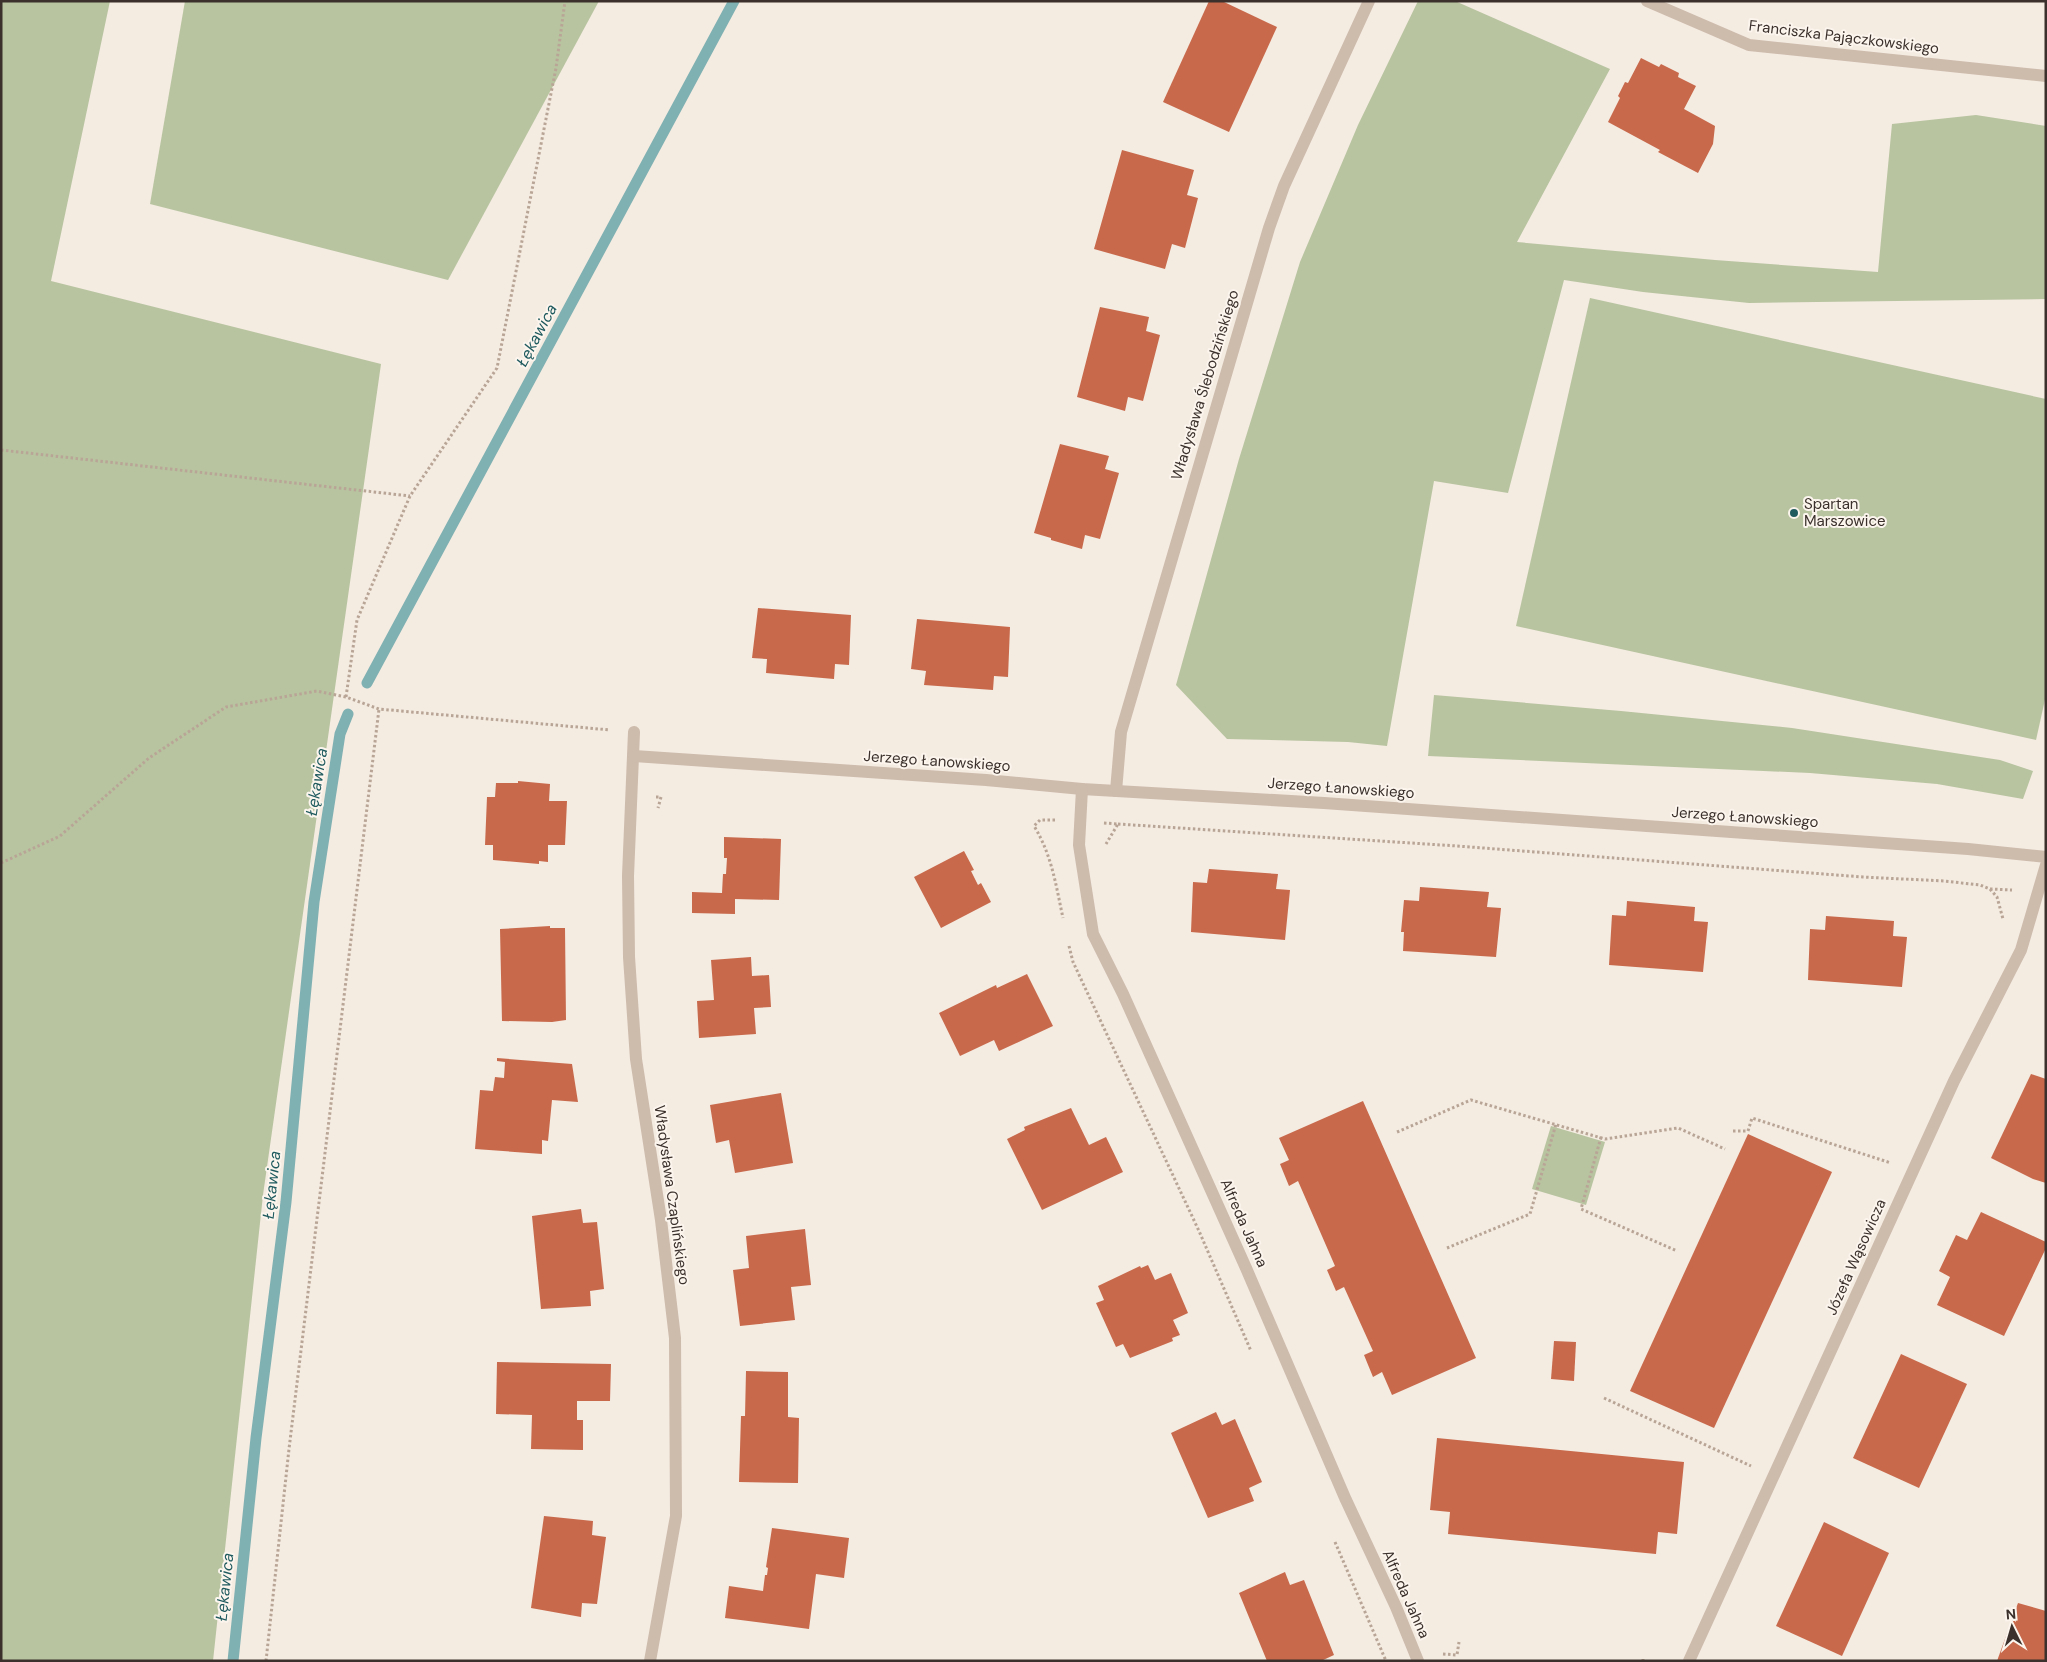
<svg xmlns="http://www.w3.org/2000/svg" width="2047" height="1662" font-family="'DM Sans',sans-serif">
<rect width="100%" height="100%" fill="#f4ebe1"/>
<g fill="#b8c4a0">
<path d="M1 1H110L51 281 381 364 263 1195 213 1661H1Z"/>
<path d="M185 1H599L448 280 150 204Z"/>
<path d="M1418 1H1455L1610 69 1517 242 1715 260 1878 272 1892 124 1976 115 2046 126V299L1749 303 1643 292 1564 280 1508 493 1434 481 1387 746 1348 742 1227 739 1176 685 1239 459 1300 262 1358 125Z"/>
<path d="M1590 298 2046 399V695L2036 740 1516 626Z"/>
<path d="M1434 695 1621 711 1792 728 2000 760 2033 771 2023 799 1937 784 1810 773 1428 756Z"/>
<path d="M1551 1126 1605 1142 1586 1205 1532 1189Z"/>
</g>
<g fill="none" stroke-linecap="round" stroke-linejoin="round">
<g stroke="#7fb0b2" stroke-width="11">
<path d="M367 683 734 1"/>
<path d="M233 1661 256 1438 286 1202 314 902 340 734 348 714"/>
</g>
</g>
<g fill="#c8694b">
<path d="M1209 1H1222L1277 27 1229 132 1163 102Z"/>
<path d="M1641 58 1659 67 1661 64 1679 73 1678 77 1696 86 1684 109 1715 126 1713 144 1698 173 1658 152 1660 150 1608 122 1620 98 1618 96 1625 82 1628 83Z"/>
<path d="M1122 150 1194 170 1187 195 1198 198 1185 248 1172 244 1165 269 1094 249Z"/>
<path d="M1100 307 1149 317 1146 331 1160 335 1143 401 1128 397 1125 411 1077 397Z"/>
<path d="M1060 444 1109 456 1105 469 1119 473 1100 539 1085 535 1082 549 1051 540V538L1034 533Z"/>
<path d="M758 608 851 615 849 665 835 664 834 679 766 673 767 659 752 658Z"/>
<path d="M917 619 1010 627 1008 677 994 676 993 690 924 685 926 671 911 669Z"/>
<path d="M518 781 550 784 549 801H567L565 845H548V862L539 861V864L493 860V845H485L487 797H495L496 783H518Z"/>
<path d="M724 837 781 839 779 900 735 899V914L692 913V892L722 893 723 874H726L727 858H724Z"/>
<path d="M964 851 974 870 971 871 978 885 981 883 991 902 941 928 914 877Z"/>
<path d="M1209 869 1278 874 1276 889 1290 890 1285 940 1191 932 1193 882 1207 883Z"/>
<path d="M1420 887 1489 892 1487 907 1501 908 1496 957 1403 951 1404 932H1401L1404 900 1419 901Z"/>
<path d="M1627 901 1695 907 1694 921 1708 922 1703 972 1609 965 1612 915 1626 916Z"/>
<path d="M1826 916 1894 921 1893 936 1907 937 1902 987 1808 980 1810 929 1825 930Z"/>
<path d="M550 926V928H565L566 1020 552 1022 502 1021 500 929Z"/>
<path d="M751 957 752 976 769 975 771 1007 754 1008 756 1034 699 1038 697 1001 714 1000 711 960Z"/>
<path d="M1027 974 1053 1026 999 1051 994 1040 960 1056 939 1013 996 985 997 988Z"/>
<path d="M497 1058 572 1064 578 1102 552 1100 548 1141 542 1140V1154L475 1149 480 1090 493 1091 495 1077 504 1078 505 1062 497 1061Z"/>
<path d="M2031 1074 2046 1079V1183L2033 1179 1991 1158Z"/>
<path d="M781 1093 793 1163 735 1173 729 1140 716 1143 710 1105Z"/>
<path d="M1363 1101 1476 1358 1392 1395 1382 1372 1373 1377 1364 1355 1373 1351 1344 1287 1336 1291 1327 1270 1335 1266 1298 1181 1289 1186 1280 1164 1289 1160 1279 1138Z"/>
<path d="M1071 1108 1089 1145 1106 1137 1123 1172 1042 1210 1007 1139 1025 1130 1024 1127Z"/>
<path d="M1748 1134 1832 1172 1714 1428 1630 1391Z"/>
<path d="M581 1209 583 1223 597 1222 604 1289 590 1291 591 1306 541 1309 532 1216Z"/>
<path d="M1981 1212 2046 1242V1248L2004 1336 1937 1305 1950 1277 1939 1271 1956 1235 1967 1240Z"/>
<path d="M805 1229 811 1285 791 1287 795 1320 740 1326 733 1270 749 1268 746 1236Z"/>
<path d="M1148 1265 1155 1280 1171 1273 1188 1313 1173 1320 1180 1335 1172 1338 1173 1341 1130 1358 1123 1344 1116 1347 1096 1303 1104 1300 1098 1286 1140 1266 1141 1268Z"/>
<path d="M1554 1341 1576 1342 1574 1381 1551 1379Z"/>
<path d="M1901 1354 1967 1384 1919 1488 1853 1458Z"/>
<path d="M497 1362 611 1364 610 1401H577V1420H583V1450L531 1449 532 1415 496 1414Z"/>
<path d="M746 1371 788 1372V1417L799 1418 798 1483 739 1482 741 1416H745Z"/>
<path d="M1216 1412 1222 1425 1235 1419 1262 1482 1249 1488 1254 1501 1208 1518 1171 1433Z"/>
<path d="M1437 1438 1684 1462 1677 1534 1658 1532 1656 1554 1448 1534 1450 1512 1430 1510Z"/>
<path d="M544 1516 593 1521 592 1535 606 1537 597 1604 582 1603 581 1617 531 1608Z"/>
<path d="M1824 1522 1889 1553 1842 1656 1776 1626Z"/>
<path d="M772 1528 849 1538 844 1578 816 1574 809 1629 725 1618 729 1586 763 1591 765 1575H767L768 1568 766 1567Z"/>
<path d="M1285 1572 1290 1585 1304 1580 1334 1655 1321 1661H1267L1239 1593Z"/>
<path d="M2018 1603 2046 1611V1661H1997Z"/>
</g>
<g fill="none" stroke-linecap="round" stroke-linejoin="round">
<g stroke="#b9a596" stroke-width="3" stroke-dasharray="2.5 2.5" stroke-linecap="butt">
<path d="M1 450 410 496"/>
<path d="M346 697 357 620 410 496 497 368 556 68 565 1"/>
<path d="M656 797H661L658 808"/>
<path d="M1055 820H1040L1034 826C1052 855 1056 886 1063 918"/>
<path d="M1104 823 1118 824 1106 844"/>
<path d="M1118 824 1457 846 1863 877 1944 881 1980 885 1990 889 1997 897 2003 919"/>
<path d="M1 863 60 836 149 758 226 707 317 691 346 697 379 709 610 730"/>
<path d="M1990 889 2012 890"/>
<path d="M1069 946 1073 962 1199 1231 1251 1351"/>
<path d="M1733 1131H1748L1752 1118 1891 1163"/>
<path d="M1397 1132 1471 1100 1605 1139 1678 1128 1725 1149"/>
<path d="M1601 1137 1581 1209 1677 1251"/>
<path d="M1447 1248 1530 1214 1556 1124"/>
<path d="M1604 1398 1751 1466"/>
<path d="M1335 1542 1386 1661"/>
<path d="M1443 1654 1457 1655 1459 1642"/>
<path d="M266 1661 289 1449 379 709"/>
<path d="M1643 1661V1659"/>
</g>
<path stroke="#cdbbac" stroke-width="12" d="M1647 1 1749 45 2046 76"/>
<g stroke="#cdbbac" stroke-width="12">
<path d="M634 732 628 876 629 957 636 1059 661 1220 675 1338 676 1516 650 1661"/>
<path d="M634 756 986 780 1082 789 1324 803 1968 849 2046 857"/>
<path d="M1082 789 1079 845 1093 934 1123 994 1246 1268 1346 1500 1396 1607 1418 1661"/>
<path d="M1116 791 1121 732 1269 228 1284 186 1369 1"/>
<path d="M1689 1661 1954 1081 2021 950 2046 865"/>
</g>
</g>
<circle fill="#1f5a5e" stroke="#fbf5ee" stroke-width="2" cx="1794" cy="513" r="5"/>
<g text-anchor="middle" stroke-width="4" stroke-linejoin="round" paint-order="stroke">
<g font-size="15" fill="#3b302b" stroke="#fbf5ee">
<text transform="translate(1844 37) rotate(7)" y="5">Franciszka Pajączkowskiego</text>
<text transform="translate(1205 385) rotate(-73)" y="5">Władysława Ślebodzińskiego</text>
<text transform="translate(937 761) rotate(4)" y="5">Jerzego Łanowskiego</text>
<text transform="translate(1341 788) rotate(4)" y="5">Jerzego Łanowskiego</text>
<text transform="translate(1745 817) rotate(4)" y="5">Jerzego Łanowskiego</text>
<text transform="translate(672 1195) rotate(82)" y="5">Władysława Czaplińskiego</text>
<text transform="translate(1244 1223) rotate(66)" y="5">Alfreda Jahna</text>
<text transform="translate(1856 1257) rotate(-66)" y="5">Józefa Wąsowicza</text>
<text transform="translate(1406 1594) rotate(66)" y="5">Alfreda Jahna</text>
</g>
<g font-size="15" fill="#3b302b" stroke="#fbf5ee" text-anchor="start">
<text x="1804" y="509">Spartan<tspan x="1804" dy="17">Marszowice</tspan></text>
</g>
<g font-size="16" font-style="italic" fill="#1f5a5e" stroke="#fbf5ee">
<text transform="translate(536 335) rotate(-62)" y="6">Łękawica</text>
<text transform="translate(316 782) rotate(-81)" y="6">Łękawica</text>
<text transform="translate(271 1185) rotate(-84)" y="6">Łękawica</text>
<text transform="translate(224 1587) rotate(-84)" y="6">Łękawica</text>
</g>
</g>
<rect width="2047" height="1662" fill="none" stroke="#3b302b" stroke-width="5"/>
<g transform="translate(2012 1627) rotate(355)" stroke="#fbf5ee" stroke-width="4" paint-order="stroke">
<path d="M0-4L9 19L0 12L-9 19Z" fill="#3b302b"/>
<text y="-8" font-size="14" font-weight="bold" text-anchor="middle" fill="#3b302b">N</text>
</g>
</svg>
